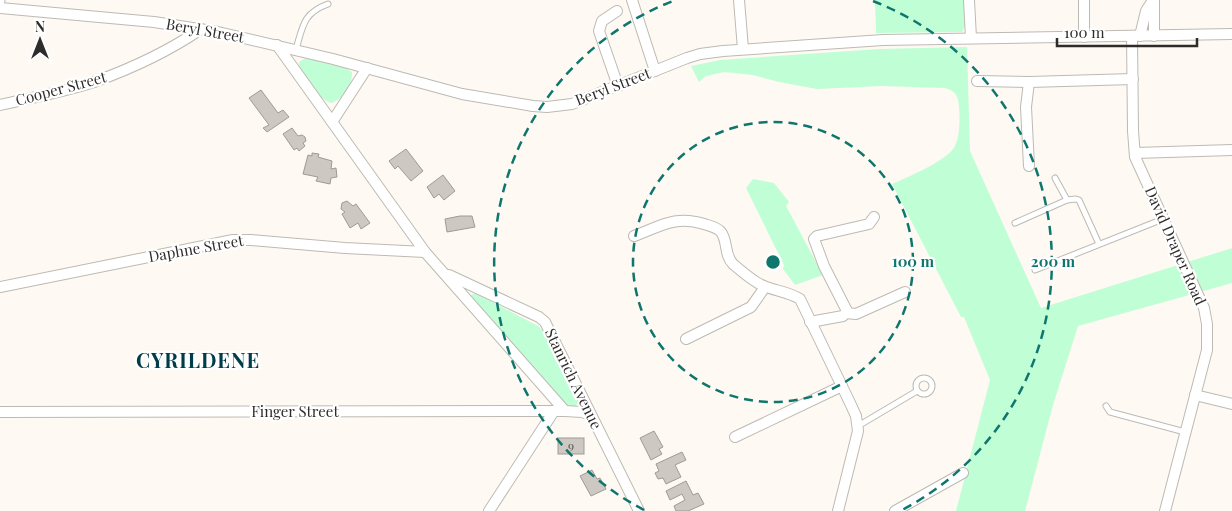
<svg xmlns="http://www.w3.org/2000/svg" width="1232" height="511" font-family="'Playfair Display',serif">
<rect width="100%" height="100%" fill="#fefaf3"/>
<g fill="#c0fed5">
<path d="M875 0H965L966 24 962 32 876 33Z"/>
<path d="M967 47 970 151 1041 308 1232 248V283L1078 326 1053 405 1025 511H956L990 380 964 317H961L892 184C908 177 947 161 955 146 960 135 960 119 959 107 958 96 956 91 945 88L882 86 817 89 779 82 753 75 724 72 706 76 699 82 691 66 720 60 879 49Z"/>
<path d="M307 58 345 68 352 72C353 84 343 100 331 103 317 98 306 79 299 67V62L302 60Z"/>
<path d="M753 179 774 183 789 202 786 206 823 275 795 285 783 269 784 265 746 188Z"/>
<path d="M475 293 538 326 543 331 579 403 574 407 568 406 560 400 469 296Z"/>
</g>
<g fill="#cdc9c2" stroke="#9f9b94">
<path d="M261 90 278 113 283 110 289 117 267 132 263 128 269 125 249 98Z"/>
<path d="M292 128 298 136 302 135 305 137 306 141 303 143 305 146 299 151 297 148 294 150 283 134Z"/>
<path d="M406 149 423 171 411 181 398 166 395 169 389 161Z"/>
<path d="M312 153 319 154 318 157 332 161 331 169 336 168 337 177 331 178 330 184 316 181 318 177 303 174 308 155 312 156Z"/>
<path d="M443 175 455 191 444 200 439 194 434 198 427 187Z"/>
<path d="M347 201 353 206 356 204 370 223 361 229 358 223 350 228 342 214 345 212 341 209 342 203Z"/>
<path d="M460 216H472L475 227 447 232 445 219Z"/>
<path d="M654 431 663 447 659 449 662 454 651 460 640 438Z"/>
<rect x="558" y="438" width="26" height="16"/>
<path d="M682 452 686 460 675 465 681 477 666 484 663 478 658 479 655 473 659 471 656 464Z"/>
<path d="M592 470 597 479 600 478 606 489 591 496 580 476Z"/>
<path d="M686 481 693 495 698 493 704 504 688 511H676L674 506 685 500 682 494 670 500 666 491Z"/>
</g>
<g fill="none" stroke-linecap="round" stroke-linejoin="round">
<g stroke="#bdbab3" stroke-width="7">
<g id="service">
<path d="M1 8 2 0"/>
<path d="M296 49C303 26 303 13 328 4"/>
<path d="M1055 178 1067 200"/>
<path d="M1015 223 1067 200 1076 199 1079 200 1099 244"/>
<path d="M1035 270 1163 219"/>
<circle cx="924" cy="386" r="8"/>
<path d="M1106 406 1110 412 1185 432"/>
<path d="M858 426 917 391"/>
</g>
</g>
<g stroke="#bdbab3" stroke-width="12">
<g id="minor">
<path d="M632 0 655 71"/>
<path d="M739 0 743 49"/>
<path d="M969 0 971 38"/>
<path d="M1084 0V37"/>
<path d="M1154 0V36"/>
<path d="M0 8 154 22 218 32 333 59 462 94 533 106 547 107 572 104 687 58 700 54 723 51 883 40 1232 34"/>
<path d="M617 11 602 21 599 31 618 86"/>
<path d="M1132 36 1133 131 1135 157 1204 308 1207 324V350L1165 511"/>
<path d="M1140 36 1146 11 1153 0"/>
<path d="M277 45 425 252 565 411"/>
<path d="M977 81 1029 82 1133 79"/>
<path d="M0 105C31 98 63 92 94 82 130 69 169 51 201 29"/>
<path d="M332 122 367 68"/>
<path d="M1135 153 1232 150"/>
<path d="M1029 166 1026 107 1029 82"/>
<path d="M634 236C661 226 676 215 704 224 710 226 717 227 721 232 728 241 724 255 733 264 740 270 755 283 764 286 776 291 789 292 800 299L851 405 856 416 858 431 838 511"/>
<path d="M449 275 539 317 545 322 639 511"/>
<path d="M0 287 233 240H251L345 248 425 252"/>
<path d="M846 313 856 314 905 292"/>
<path d="M810 322 843 316 847 311 824 266 814 239 817 236 869 224 874 217"/>
<path d="M686 339 751 307 765 287"/>
<path d="M1195 395 1232 404"/>
<path d="M0 412 565 411 582 412 590 415"/>
<path d="M735 437 842 386"/>
<path d="M489 511 554 411"/>
<path d="M895 511 963 473"/>
</g>
</g>
<use href="#service" stroke="#fff" stroke-width="5"/>
<use href="#minor" stroke="#fff" stroke-width="10"/>
</g>
<g fill="none" stroke="#0f766e" stroke-width="2.5" stroke-dasharray="9 6">
<circle cx="773" cy="262" r="140"/>
<path d="M644 510A280 280 0 0 1 673 1M873 1A280 280 0 0 1 902 510"/>
</g>
<g text-anchor="middle" stroke-width="4.5" stroke-linejoin="round" paint-order="stroke">
<g font-size="12" fill="#565350">
<text x="571" y="450">9</text>
</g>
<g font-size="15" fill="#2e2c2a" stroke="#fff">
<text transform="translate(205 31) rotate(10)" y="5">Beryl Street</text>
<text transform="translate(613 87) rotate(-21)" y="5">Beryl Street</text>
<text transform="translate(61 89) rotate(-15)" y="5">Cooper Street</text>
<text transform="translate(1175 246) rotate(66)" y="5">David Draper Road</text>
<text transform="translate(196 249) rotate(-10)" y="5">Daphne Street</text>
<text transform="translate(573 379) rotate(64)" y="5">Stanrich Avenue</text>
<text x="295" y="417">Finger Street</text>
</g>
<g font-size="20" font-weight="bold" letter-spacing="1" fill="#003d4b" stroke="#fff">
<text x="198" y="368">CYRILDENE</text>
</g>
</g>
<circle cx="773" cy="262" r="8" fill="#0f766e" stroke="#fff" stroke-width="2.5"/>
<g font-size="15" text-anchor="middle" font-weight="bold" fill="#0f766e" stroke="#fff" stroke-width="4.5" stroke-linejoin="round" paint-order="stroke">
<text x="913" y="267">100 m</text>
<text x="1053" y="267">200 m</text>
</g>
<g transform="translate(40 40)" stroke="#ffffff" stroke-width="4" paint-order="stroke">
<path d="M0-4L9 19L0 12L-9 19Z" fill="#2e2c2a"/>
<text y="-8" font-size="14" font-weight="bold" text-anchor="middle" fill="#2e2c2a">N</text>
</g>
<path d="M1057 38v8h140v-8" fill="none" stroke="#2e2c2a" stroke-width="2.5"/>
<text x="1064" y="38" font-size="15" fill="#2e2c2a" stroke="#ffffff" stroke-width="4" paint-order="stroke">100 m</text>
</svg>
